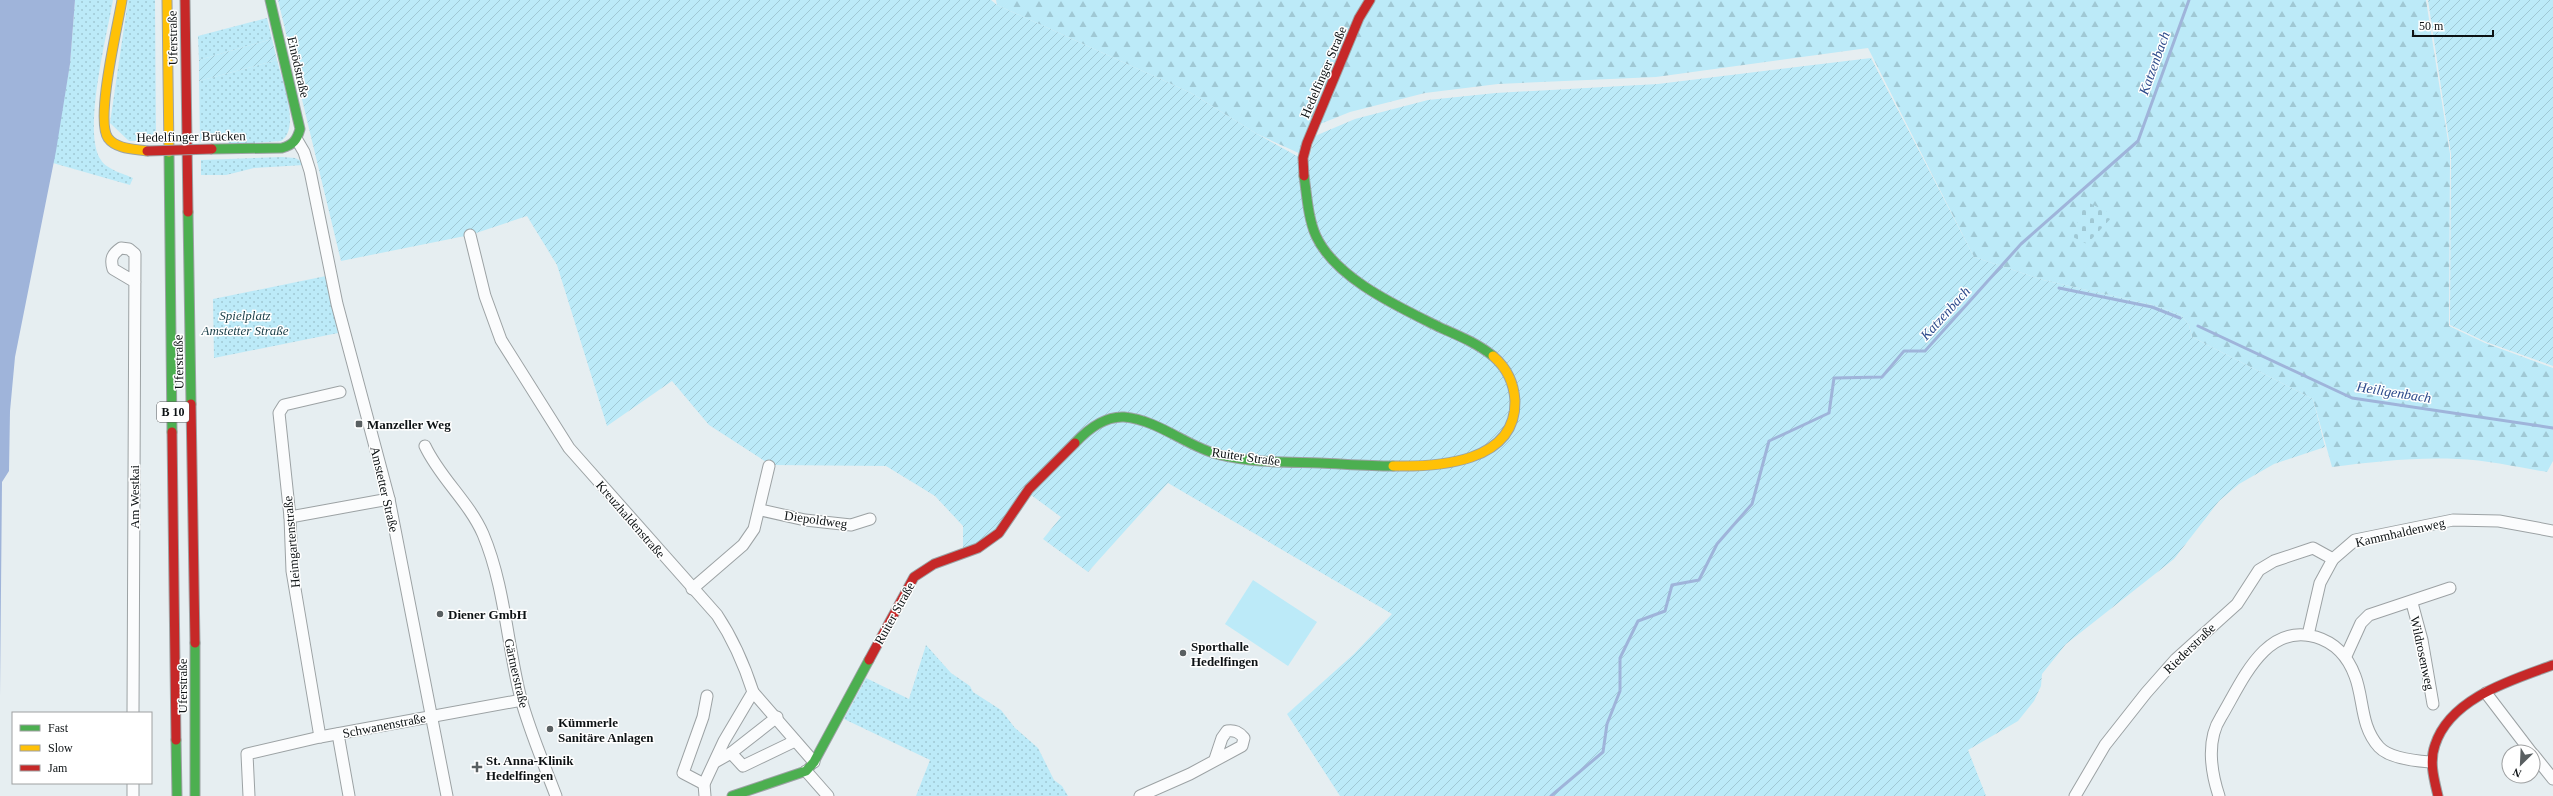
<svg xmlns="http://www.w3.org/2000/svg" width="2553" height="796" font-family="Georgia,serif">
<defs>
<pattern id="grass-dots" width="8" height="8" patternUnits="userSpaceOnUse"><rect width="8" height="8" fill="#bceaf8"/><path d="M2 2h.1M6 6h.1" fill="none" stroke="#a0c8d4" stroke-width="1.8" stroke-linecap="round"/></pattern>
<pattern id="forest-firs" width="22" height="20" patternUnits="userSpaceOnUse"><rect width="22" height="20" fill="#bceaf8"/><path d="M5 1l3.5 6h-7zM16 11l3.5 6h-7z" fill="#a0c8d4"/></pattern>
<pattern id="cemetery-stones" width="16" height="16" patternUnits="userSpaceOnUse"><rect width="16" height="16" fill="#bceaf8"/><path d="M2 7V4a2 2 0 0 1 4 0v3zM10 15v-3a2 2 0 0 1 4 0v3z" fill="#a0c8d4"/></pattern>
<pattern id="garden-furrows" width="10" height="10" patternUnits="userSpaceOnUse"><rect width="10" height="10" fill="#bceaf8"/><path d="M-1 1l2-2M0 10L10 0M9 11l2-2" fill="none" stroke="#a0c8d4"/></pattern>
</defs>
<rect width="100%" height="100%" fill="#e6eef1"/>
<g fill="url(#grass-dots)">
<path d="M75 0H113C107 35 82 133 101 160 106 169 124 174 133 178L130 185 53 163 70 64Z"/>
<path d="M128 0H155L156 141H129L110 123Z"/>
<path d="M267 18 272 39 199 60 198 36Z"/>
<path d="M277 60C282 80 301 129 281 141L229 145 228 140 200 142 199 81Z"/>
<path d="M282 157 295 158 303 162 304 165 254 168 226 175H201V160Z"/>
<path d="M326 276 338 333 214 358 213 299Z"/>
<path d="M926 645 951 673 970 686 973 692 1001 710 1015 728 1038 748 1054 780 1062 786 1068 796H916L930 760 844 719 866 678 909 699Z"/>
</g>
<path fill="url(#forest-firs)" d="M996 0H2426L2450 154 2449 326 2485 343 2553 368V461L2547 472C2517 467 2487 460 2457 459 2415 457 2372 462 2332 467L2313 399 2192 337 2189 325 2181 315 2153 305 2043 280 1974 257 1868 48 1656 77 1498 84 1425 93 1350 112 1315 126 1303 155 1257 134 1191 93 997 5Z"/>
<path fill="url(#cemetery-stones)" d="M2085 201 2114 215 2087 244 2073 237Z"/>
<g fill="url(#garden-furrows)">
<path d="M278 0H991L997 5 1191 93 1257 134 1308 162 1315 136 1355 119 1428 100 1496 93 1658 84 1871 58 1974 257 2043 280 2153 305 2181 315 2189 325 2192 337 2313 399 2325 447 2274 464 2239 484 2219 501 2174 559 2066 644 2042 674 2041 686 2034 701 2018 721 1968 750 1986 796H1340L1287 714 1354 654 1392 614 1168 483 1088 572 1043 539 1061 517 1027 492 1001 531 963 556V526L935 496 886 466 771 465 709 425 672 381 607 426 557 265 527 216 470 235 341 261Z"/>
<path d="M2428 0H2553V366L2486 342 2450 325 2451 154Z"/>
<path d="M272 39 277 60 199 81V60Z"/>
</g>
<path fill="#bceaf8" d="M1253 580 1317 622 1288 666 1225 624Z"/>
<path fill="#9fb4da" d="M0 0H75L70 64 56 151 15 357 10 411 9 471 2 482 0 697Z"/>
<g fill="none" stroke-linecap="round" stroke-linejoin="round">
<g stroke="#9fb4da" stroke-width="3">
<path d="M2059 288 2152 307 2180 318"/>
<path d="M2198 326 2352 398 2553 428"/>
<path d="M1551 796 1603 752 1607 724 1620 691V658L1638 621 1665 611 1672 585 1699 580 1717 544 1752 504 1769 441 1829 413 1834 378 1882 377 1904 351H1925L2021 244 2138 141 2189 0"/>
</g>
<g stroke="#9ca2a4" stroke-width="13">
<g id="street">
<path d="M297 140 304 152 310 171 337 304 389 499 447 796"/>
<path d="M470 235 485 296 501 340 569 448 717 615C733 639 744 664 753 692L724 741 704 784 705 796"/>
<path d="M425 446C440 478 469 502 483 534 505 586 507 645 521 699 530 732 544 764 556 796"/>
<path d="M761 510 805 520 851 525 870 519"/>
<path d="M290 517 389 499"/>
<path d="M692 589 743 545 754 529 769 466"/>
<path d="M2412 603 2422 640 2433 704"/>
<path d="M2308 635 2320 583 2333 559 2355 540 2453 520 2499 521 2553 531"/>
<path d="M2346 656 2361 623 2369 615 2450 588"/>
<path d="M753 692 814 762"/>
<path d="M2486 693 2531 752"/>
<path d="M133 713 135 254 129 249 121 248C112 254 110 259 113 269L135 282"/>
<path d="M338 734 349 796"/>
<path d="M320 737 292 571 290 517 279 413 284 405 340 392"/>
<path d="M731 753 743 766 795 741"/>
<path d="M2533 754 2553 779"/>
<path d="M715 762 731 753 777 717"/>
<path d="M806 771 828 796"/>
<path d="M704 784 683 773 703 717 707 696"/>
<path d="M133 796V783"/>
<path d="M249 796 247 754 320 737 522 700"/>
<path d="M1140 796 1190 774 1242 746 1244 738C1239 732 1235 730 1227 731L1222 738 1215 759"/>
<path d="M2075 796 2105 745 2146 693 2176 659 2237 604 2259 570 2274 561 2313 548 2333 559"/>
<path d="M2219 796C2211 772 2206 740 2221 717 2242 682 2265 622 2316 637 2336 643 2348 657 2355 676 2364 699 2360 726 2379 747 2389 758 2416 761 2430 762"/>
</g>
</g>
<g stroke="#9ca2a4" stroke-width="11">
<g id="fast">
<path d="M212 149 282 148C293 145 297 140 300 129L270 0"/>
<path d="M169 152 172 432"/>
<path d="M1304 176C1307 196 1308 218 1316 236 1336 279 1399 307 1439 327 1457 335 1477 343 1493 356"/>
<path d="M188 212 191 404"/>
<path d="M1075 443C1088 429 1104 416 1124 417 1159 420 1187 447 1220 455 1253 463 1286 462 1320 463 1344 464 1368 466 1393 466"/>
<path d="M195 643V796"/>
<path d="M176 740 177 796"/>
<path d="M732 796 806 771 814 762 869 660"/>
</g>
</g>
<g stroke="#9ca2a4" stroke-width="11">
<g id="slow">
<path d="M122 0C118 25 95 120 108 138 116 149 134 149 147 151"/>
<path d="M167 0 169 152"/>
<path d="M1393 466C1438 467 1516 463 1515 401 1514 383 1507 368 1493 356"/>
</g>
</g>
<g stroke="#9ca2a4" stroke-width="11">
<g id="jam">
<path d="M185 0 188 212"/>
<path d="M1304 176 1303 158 1307 143 1359 18 1370 0"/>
<path d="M191 404 195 643"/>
<path d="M172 432 176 740"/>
<path d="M869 660 914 577 934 564 978 548 999 533 1029 489 1075 443"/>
<path d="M2438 796C2434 779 2429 762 2435 745 2450 698 2512 680 2553 665"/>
</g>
</g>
<use href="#street" stroke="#fbfcfd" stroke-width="11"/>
<use href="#fast" stroke="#4caf50" stroke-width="9"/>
<use href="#slow" stroke="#ffc107" stroke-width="9"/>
<use href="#jam" stroke="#c62828" stroke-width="9"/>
<g stroke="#9ca2a4" stroke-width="11" stroke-linecap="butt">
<path id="jam-bridge" d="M147 151 212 149"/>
</g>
<use href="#jam-bridge" stroke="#c62828" stroke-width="9"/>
</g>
<g fill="#595f61" stroke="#fff" stroke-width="1.5">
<rect x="355" y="420" width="8" height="8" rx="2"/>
<circle cx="440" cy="614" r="4"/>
<circle cx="1183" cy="653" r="4"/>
<circle cx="550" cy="729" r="4"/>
<path d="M475 761h4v4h4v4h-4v4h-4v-4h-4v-4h4z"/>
</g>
<g text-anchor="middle" stroke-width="3" stroke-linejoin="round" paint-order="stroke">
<rect fill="#fff" stroke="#56595a" stroke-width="1" x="157" y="402" width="32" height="20" rx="3"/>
<g font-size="12" font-weight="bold" fill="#0d1214">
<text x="173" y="416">B 10</text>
</g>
<g font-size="13" fill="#0d1214" stroke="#fff">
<text transform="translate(172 38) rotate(-91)" y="5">Uferstraße</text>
<text transform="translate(299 67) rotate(77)" y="5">Einödstraße</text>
<text transform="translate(1323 72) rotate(-67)" y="5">Hedelfinger Straße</text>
<text transform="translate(191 136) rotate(-1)" y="5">Hedelfinger Brücken</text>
<text transform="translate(178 362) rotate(-91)" y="5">Uferstraße</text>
<text transform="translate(1246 456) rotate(8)" y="5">Ruiter Straße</text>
<text transform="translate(385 489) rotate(77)" y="5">Amstetter Straße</text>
<text transform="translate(134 497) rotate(-90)" y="5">Am Westkai</text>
<text transform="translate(631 519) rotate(49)" y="5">Kreuzhaldenstraße</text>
<text transform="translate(816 519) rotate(8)" y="5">Diepoldweg</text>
<text transform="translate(2400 532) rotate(-13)" y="5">Kammhaldenweg</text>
<text transform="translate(291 542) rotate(-95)" y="5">Heimgartenstraße</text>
<text transform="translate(894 613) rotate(-61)" y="5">Ruiter Straße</text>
<text transform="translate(2189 648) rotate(-44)" y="5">Riederstraße</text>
<text transform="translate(2423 653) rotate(78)" y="5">Wildrosenweg</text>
<text transform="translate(517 673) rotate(77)" y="5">Gärtnerstraße</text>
<text transform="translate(182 686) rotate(-90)" y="5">Uferstraße</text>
<text transform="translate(384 725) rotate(-11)" y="5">Schwanenstraße</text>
</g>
<g font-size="13" font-style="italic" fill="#193e48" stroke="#fff">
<text x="245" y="320">Spielplatz<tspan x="245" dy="15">Amstetter Straße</tspan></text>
</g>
<g font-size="13" font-weight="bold" fill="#0d1214" stroke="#fff" text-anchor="start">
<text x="367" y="429">Manzeller Weg</text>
<text x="448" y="619">Diener GmbH</text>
<text x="1191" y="651">Sporthalle<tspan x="1191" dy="15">Hedelfingen</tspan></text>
<text x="558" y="727">Kümmerle<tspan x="558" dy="15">Sanitäre Anlagen</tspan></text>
<text x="486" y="765">St. Anna-Klinik<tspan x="486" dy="15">Hedelfingen</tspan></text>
</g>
<g font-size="14" font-style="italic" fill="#2c4a8b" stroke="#fff">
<text transform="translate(2154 63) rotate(-70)" y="5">Katzenbach</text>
<text transform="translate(1945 313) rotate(-48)" y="5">Katzenbach</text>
<text transform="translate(2394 392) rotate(9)" y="5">Heiligenbach</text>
</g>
</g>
<rect x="12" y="712" width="140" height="72" fill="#ffffff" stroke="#9ea0a1"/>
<rect x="20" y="725" width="20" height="6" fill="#4caf50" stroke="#9ea0a1"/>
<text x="48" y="732" font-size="12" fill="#0d1214">Fast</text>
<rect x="20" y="745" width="20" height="6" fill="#ffc107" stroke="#9ea0a1"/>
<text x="48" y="752" font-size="12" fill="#0d1214">Slow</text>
<rect x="20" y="765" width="20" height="6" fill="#c62828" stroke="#9ea0a1"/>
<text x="48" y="772" font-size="12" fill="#0d1214">Jam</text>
<g transform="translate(2521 764) rotate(204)"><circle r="19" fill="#ffffff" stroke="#9ea0a1"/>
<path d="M0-3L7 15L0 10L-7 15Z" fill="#595f61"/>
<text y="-6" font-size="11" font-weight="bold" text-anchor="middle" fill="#0d1214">N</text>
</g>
<path d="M2413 30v6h80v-6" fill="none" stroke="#0d1214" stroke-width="2"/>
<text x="2419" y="30" font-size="12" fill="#0d1214" stroke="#ffffff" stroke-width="3" paint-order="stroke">50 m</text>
</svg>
